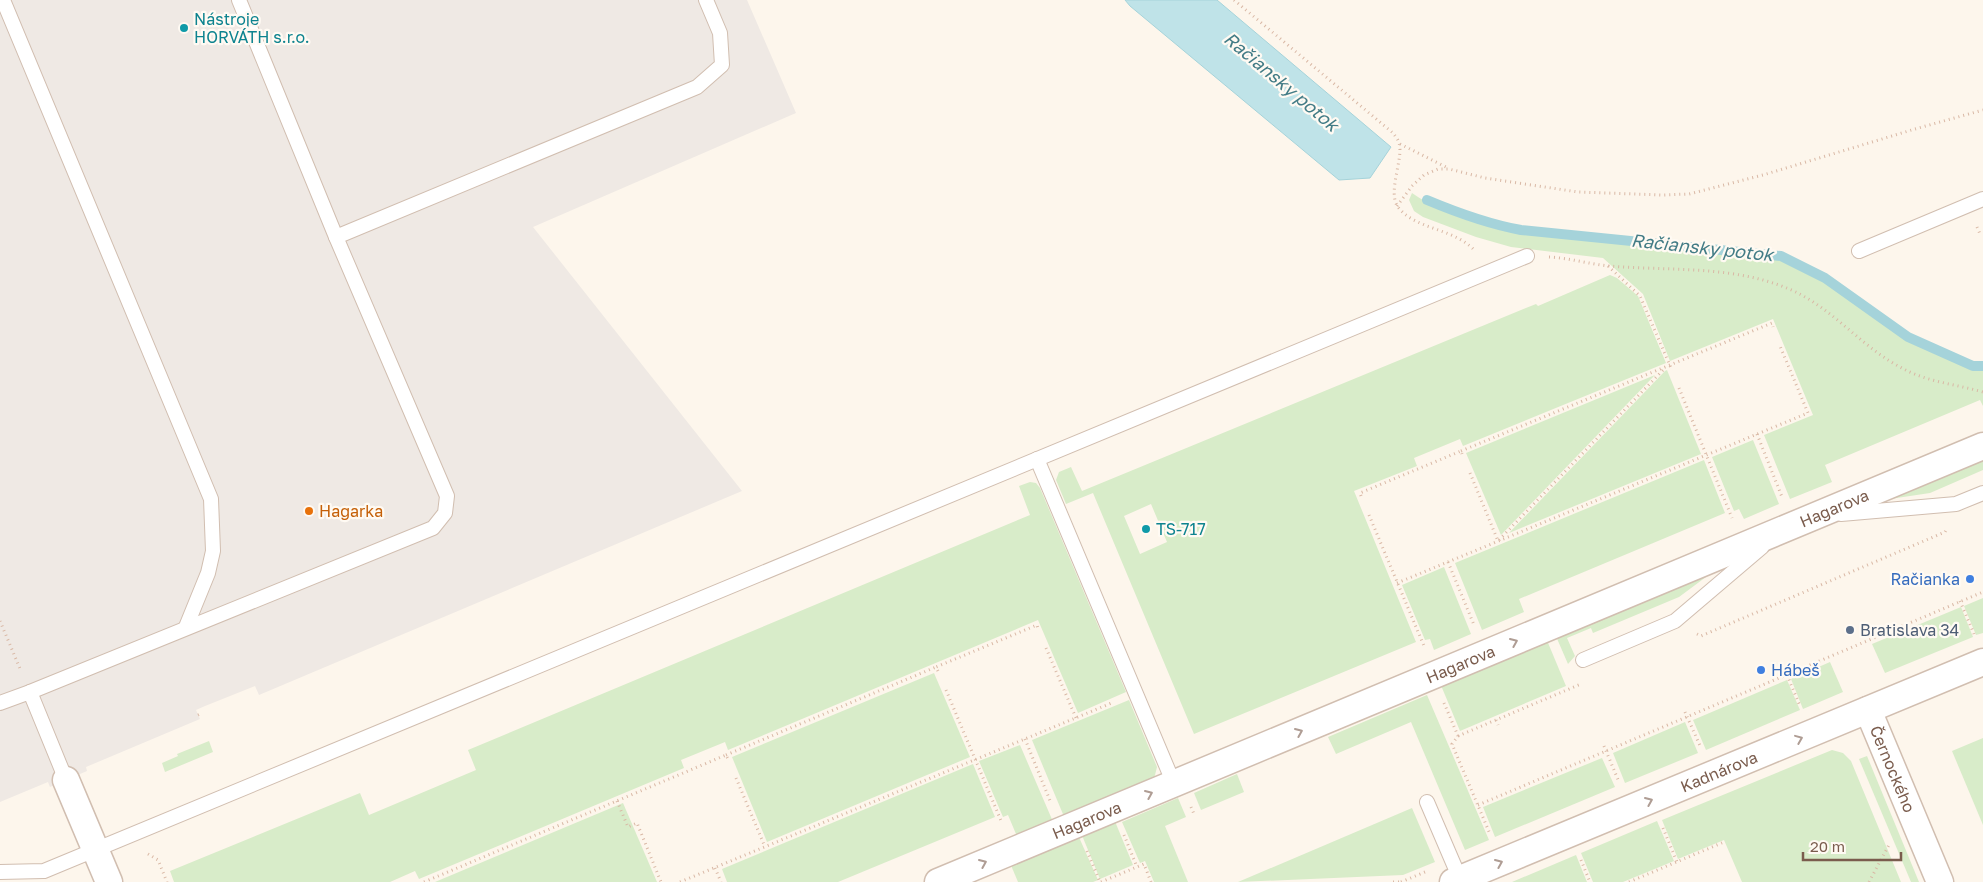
<svg xmlns="http://www.w3.org/2000/svg" width="1983" height="882" font-family="'Golos Text',sans-serif">
<rect width="100%" height="100%" fill="#fdf6ec"/>
<path fill="#efe9e4" d="M0 0H747L796 113 533 227 742 491 259 695 255 686 205 706 196 710 200 719 86 767 87 771 50 787 48 782 0 802Z"/>
<g fill="#d8ecc9" fill-rule="evenodd">
<path d="M1412 193C1467 231 1538 234 1603 241 1660 247 1717 252 1774 258L1788 261 1825 281 1906 339 1973 369H1983V406L1980 400 1825 465 1832 482 1790 499 1764 435 1813 415 1773 319 1670 361 1643 294 1603 258 1511 247 1476 237 1423 217 1414 211 1409 200Z"/>
<path d="M1610 275 1617 278 1638 296 1666 363 1463 446 1460 439 1414 458 1417 466 1354 491 1416 642 1194 734 1093 493 1066 504 1056 480 1059 472 1071 467 1082 491 1521 310 1536 304 1538 306ZM1151 504 1167 542 1140 554 1124 516Z"/>
<path d="M1667 370 1701 454 1509 533 1665 371Z"/>
<path d="M1655 375 1501 535 1466 453Z"/>
<path d="M1753 440 1779 504 1744 519 1739 509 1734 511 1712 457Z"/>
<path d="M1983 455V470L1930 493 1890 499 1905 488Z"/>
<path d="M1704 460 1725 513 1519 599 1524 612 1482 630 1455 563Z"/>
<path d="M1030 482 1036 483 1040 488 1126 692 1078 713 1038 620 728 750 725 742 681 760 684 768 419 879 415 871 390 882H174L170 871 360 793 369 815 476 770 468 750 1030 515 1019 486Z"/>
<path d="M1444 567 1471 634 1434 650 1430 639 1425 640 1402 585Z"/>
<path d="M1710 574 1679 597 1593 633 1591 628 1567 638 1575 656 1568 664 1555 634Z"/>
<path d="M1983 598V633L1976 635 1964 606Z"/>
<path d="M1961 607 1973 637 1885 673 1872 644Z"/>
<path d="M1546 638 1566 686 1460 731 1440 683Z"/>
<path d="M1830 662 1843 692 1803 709 1791 679Z"/>
<path d="M934 673 970 757 767 842 732 757Z"/>
<path d="M1787 680 1800 710 1706 750 1693 720Z"/>
<path d="M1427 695 1489 840 1465 850 1411 722 1336 754 1328 737Z"/>
<path d="M1129 700 1157 767 1153 783 1065 819 1032 740Z"/>
<path d="M1685 722 1698 753 1625 783 1613 753Z"/>
<path d="M1983 738V825L1952 751Z"/>
<path d="M209 741 213 752 165 772 162 763 178 756 177 754Z"/>
<path d="M1020 745 1054 824 1012 841 1010 837 1016 834 1008 815 1003 817 979 761Z"/>
<path d="M1832 750 1843 753 1851 761 1901 882H1742L1724 840 1678 859 1662 820Z"/>
<path d="M1867 756 1919 882H1911L1859 759Z"/>
<path d="M1602 758 1615 787 1495 837 1483 807Z"/>
<path d="M973 764 995 817 838 882H727L722 869Z"/>
<path d="M1237 774 1244 792 1201 810 1194 793Z"/>
<path d="M1178 798 1186 817 1165 826 1188 882H1154L1145 861 1140 863 1122 822Z"/>
<path d="M623 803 657 882H435Z"/>
<path d="M1412 808 1435 862 1403 875 1238 882Z"/>
<path d="M1114 819 1133 865 1100 879 1081 833Z"/>
<path d="M1657 821 1674 861 1623 882H1593L1581 853Z"/>
<path d="M1078 835 1098 880 1093 882H1018L1010 863Z"/>
<path d="M1576 855 1587 882H1512Z"/>
</g>
<path fill="#bfe3e8" stroke="#a5d3da" d="M1125 0H1217L1391 147 1370 178 1339 180 1130 6Z"/>
<g fill="none" stroke-linecap="round" stroke-linejoin="round">
<path stroke="#a5d3da" stroke-width="10" d="M1427 200C1458 213 1488 224 1521 230L1781 256 1825 278 1908 337 1973 366H1983"/>
<g stroke="#d1beb0" stroke-width="16">
<g id="service">
<path d="M3 0 211 499 213 551 208 573 186 627"/>
<path d="M336 237 697 87 722 65 720 33 706 0"/>
<path d="M1859 251 1983 199"/>
<path d="M1037 459 1174 784"/>
<path d="M1841 514 1956 504 1983 493"/>
<path d="M1583 660 1675 621 1762 547"/>
<path d="M30 692 433 528 445 513 447 496 336 237 239 0"/>
<path d="M0 703 30 692 66 780"/>
<path d="M1427 802 1460 879"/>
<path d="M0 872 44 871 1527 256"/>
</g>
</g>
<g stroke="#d1beb0" stroke-width="29">
<g id="minor">
<path id="s1" d="M1868 710 1940 882"/>
<path d="M66 780 109 882"/>
<path id="s2" d="M938 882 1983 446"/>
<path id="s3" d="M1453 882 1983 662"/>
</g>
</g>
<g stroke="#d9b8a5" stroke-width="3" stroke-dasharray="1 4" stroke-linecap="butt">
<path d="M1234 0 1393 133C1395 136 1398 139 1399 143 1404 158 1387 192 1398 207 1415 230 1455 228 1475 251"/>
<path d="M1400 144 1448 168"/>
<path d="M1397 206 1412 186 1424 175 1438 169H1449L1485 178 1578 192 1662 195 1689 194 1763 175 1915 129 1983 110"/>
<path d="M1977 227 1980 234"/>
<path d="M1549 257C1569 258 1589 264 1609 266 1668 271 1733 265 1789 289 1832 307 1859 345 1900 367 1926 382 1955 384 1983 392"/>
<path d="M1608 266 1640 296 1671 368"/>
<path d="M1679 388 1732 518"/>
<path d="M1757 434 1782 497"/>
<path d="M1461 451 1772 323 1773 327"/>
<path d="M1470 473 1498 541 1664 369"/>
<path d="M1361 496 1360 493 1461 451 1462 454"/>
<path d="M1369 515 1424 646"/>
<path d="M1448 562 1474 625"/>
<path d="M1397 583 1808 413 1780 346"/>
<path d="M1960 601 1974 634"/>
<path d="M0 621 21 671"/>
<path d="M1697 634 1701 636 1945 532 1947 528"/>
<path d="M1046 648 1076 718"/>
<path d="M938 671 936 667 1037 625 1038 629"/>
<path d="M1787 675 1800 706"/>
<path d="M946 690 1002 823"/>
<path d="M1444 703 1458 736 1452 744 1490 834"/>
<path d="M1685 712 1701 748"/>
<path d="M198 715 202 713"/>
<path d="M1496 720 1498 725"/>
<path d="M1458 736 1581 684"/>
<path d="M1025 739 1051 803"/>
<path d="M1604 746 1619 782"/>
<path d="M726 755 936 667"/>
<path d="M736 778 765 847"/>
<path d="M617 801 628 827 637 823 661 882"/>
<path d="M1478 805 1983 592"/>
<path d="M1191 807 1194 814"/>
<path d="M1663 828 1677 862"/>
<path d="M1124 835 1137 867"/>
<path d="M1087 851 1100 882"/>
<path d="M148 854 158 860 167 882"/>
<path d="M1581 860 1590 882"/>
<path d="M715 868 721 882"/>
<path d="M424 882 726 755 728 759"/>
<path d="M680 882 1114 702"/>
<path d="M1101 882 1144 864 1151 882"/>
<path d="M1393 882H1401"/>
<path d="M1401 882 1425 872"/>
<path d="M1629 882 1724 842"/>
<path d="M1869 882 1890 843"/>
</g>
<use href="#service" stroke="#fff" stroke-width="14"/>
<use href="#minor" stroke="#fff" stroke-width="26"/>
</g>
<defs><path id="oneway-chevron" d="M-2-3.5L2.5 0L-2 3.5" fill="none" stroke-width="1.6" stroke-linecap="round" stroke-linejoin="round" transform="scale(1.25)"/></defs>
<g stroke="#af9d94">
<use href="#oneway-chevron" transform="translate(1514 642) rotate(-23)"/>
<use href="#oneway-chevron" transform="translate(1299 732) rotate(-23)"/>
<use href="#oneway-chevron" transform="translate(1799 739) rotate(-22)"/>
<use href="#oneway-chevron" transform="translate(1149 794) rotate(-23)"/>
<use href="#oneway-chevron" transform="translate(1649 801) rotate(-23)"/>
<use href="#oneway-chevron" transform="translate(983 863) rotate(-23)"/>
<use href="#oneway-chevron" transform="translate(1499 863) rotate(-23)"/>
</g>
<g fill="#0f9aa8" stroke="#fffaf3" stroke-width="2">
<circle cx="184" cy="28" r="5"/>
<circle cx="1146" cy="529" r="5"/>
</g>
<circle fill="#e8710a" stroke="#fffaf3" stroke-width="2" cx="309" cy="511" r="5"/>
<g fill="#3f7fe0" stroke="#fffaf3" stroke-width="2">
<circle cx="1970" cy="579" r="5"/>
<circle cx="1761" cy="670" r="5"/>
</g>
<circle fill="#5c6f8a" stroke="#fffaf3" stroke-width="2" cx="1850" cy="630" r="5"/>
<g text-anchor="middle" stroke-width="4.5" stroke-linejoin="round" paint-order="stroke">
<g font-size="16" fill="#0d838f" stroke="#fffaf3" text-anchor="start">
<text x="194" y="25">Nástroje<tspan x="194" dy="18">HORVÁTH s.r.o.</tspan></text>
<text x="1156" y="535">TS-717</text>
</g>
<g font-size="16" fill="#7a5c4d" stroke="#fffaf3">
<text dy="6" stroke="none"><textPath href="#s2" startOffset="971">Hagarova</textPath></text>
<text dy="6" stroke="none"><textPath href="#s2" startOffset="566">Hagarova</textPath></text>
<text dy="6" stroke="none"><textPath href="#s1" startOffset="64">Černockého</textPath></text>
<text dy="6" stroke="none"><textPath href="#s3" startOffset="288">Kadnárova</textPath></text>
<text dy="6" stroke="none"><textPath href="#s2" startOffset="161">Hagarova</textPath></text>
</g>
<g font-size="16" fill="#c56008" stroke="#fffaf3" text-anchor="start">
<text x="319" y="517">Hagarka</text>
</g>
<g font-size="16" fill="#366cbe" stroke="#fffaf3" text-anchor="end">
<text x="1960" y="585">Račianka</text>
<text x="1771" y="676" text-anchor="start">Hábeš</text>
</g>
<g font-size="16" fill="#4e5e75" stroke="#fffaf3" text-anchor="start">
<text x="1860" y="636">Bratislava 34</text>
</g>
<g font-size="18" font-style="italic" fill="#437c86" stroke="#fffaf3">
<text transform="translate(1281 82) rotate(40)" y="6">Račiansky potok</text>
<text transform="translate(1702 248) rotate(6)" y="6">Račiansky potok</text>
</g>
</g>
<path d="M1803 852v8h98v-8" fill="none" stroke="#7a5c4d" stroke-width="2.5"/>
<text x="1810" y="852" font-size="15" fill="#7a5c4d" stroke="#fffaf3" stroke-width="4" paint-order="stroke">20 m</text>
</svg>
